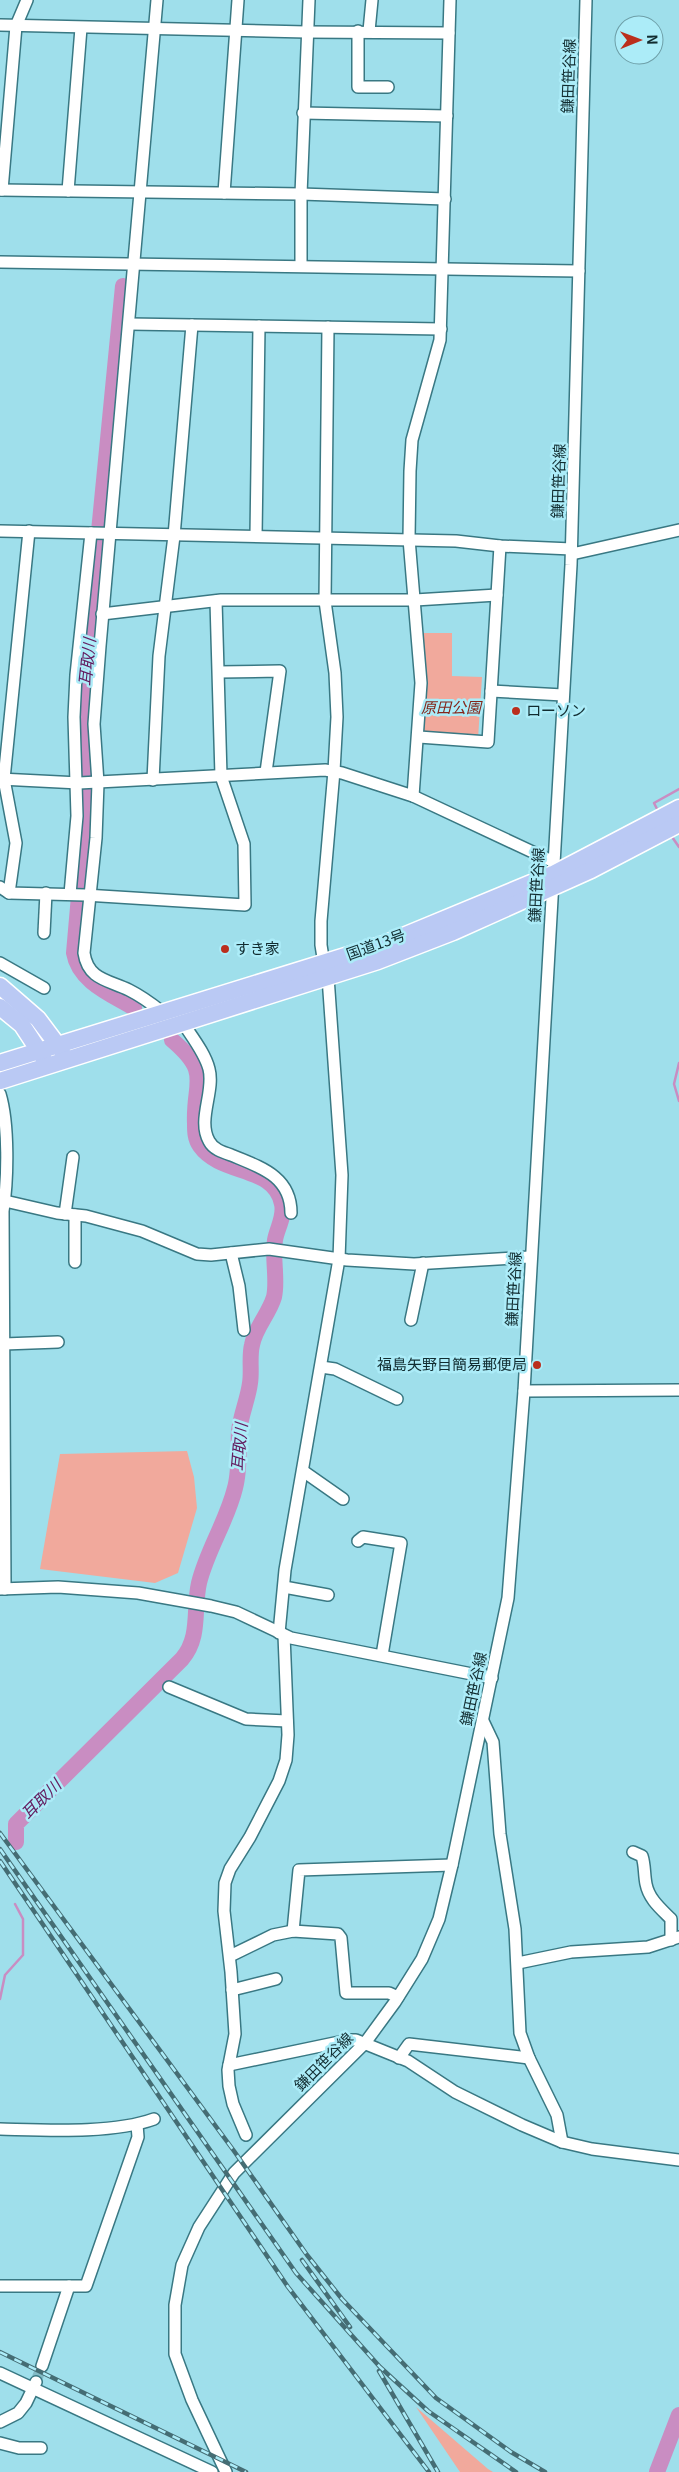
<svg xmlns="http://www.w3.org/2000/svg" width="679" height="2472" font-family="Georgia,'Noto Sans JP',serif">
<rect width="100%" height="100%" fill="#9fdfeb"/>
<g fill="#f1a99c">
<path d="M421 633H452V676L482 677 478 739 421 735Z"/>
<path d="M187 1451 194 1477 197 1508 178 1573 155 1583 40 1569 60 1454Z"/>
<path d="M416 2407 488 2469 493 2472H460Z"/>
</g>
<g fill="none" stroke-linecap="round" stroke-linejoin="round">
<g stroke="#c98dc2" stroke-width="2.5">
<path d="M658 811 654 803 679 789"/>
<path d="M670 834 679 847"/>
<path d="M679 1063 674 1084 679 1101"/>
<path d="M0 1999 5 1975 23 1955V1919L15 1904"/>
</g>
<g stroke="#c98dc2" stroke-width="16">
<path d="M123 286 83 695 86 816 74 953C79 982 111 994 134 1008"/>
<path d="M16 1842V1824L182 1659C201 1637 193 1609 199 1583 207 1550 227 1521 235 1488 240 1470 238 1450 239 1431 241 1414 248 1399 250 1383 252 1371 249 1357 252 1345 255 1328 269 1314 274 1297 278 1280 272 1259 275 1240 277 1228 285 1217 282 1204 275 1165 221 1176 200 1146 195 1139 195 1131 195 1124 193 1081 212 1074 172 1040"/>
<path d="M657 2472 679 2415"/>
</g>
<path stroke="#83bbc6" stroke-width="11" stroke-dasharray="11 5.5" stroke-linecap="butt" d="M36 2381 42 2366"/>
<g stroke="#397883" stroke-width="14">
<g id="minor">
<path d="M157 0 100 646 94 724 98 783 96 838 84 953C88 980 109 980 129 990 141 996 152 1004 162 1012"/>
<path d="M0 25 306 32 449 33"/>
<path d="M358 31V87H388"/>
<path d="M369 31 372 0"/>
<path d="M303 113 447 116"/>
<path d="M0 190 301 194 445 199"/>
<path d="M2 190 16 26 27 0"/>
<path d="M68 191 81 28"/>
<path d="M224 193 238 0"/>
<path d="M0 262 579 271"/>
<path d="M301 265V194L309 0"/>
<path d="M129 324 441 329"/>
<path d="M0 531 456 541 500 546 572 549"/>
<path d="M256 536 259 326"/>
<path d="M572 554 679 530"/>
<path d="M102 614 221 600H415L497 595"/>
<path d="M219 672 280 671 266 772"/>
<path d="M491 691 563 695"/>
<path d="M419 737 488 742 500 546"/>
<path d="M0 779 79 783 325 770 342 773 413 796 421 683 409 539 410 471 412 440 440 340 450 0"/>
<path d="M153 780 159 656 174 536 192 325"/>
<path d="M413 796 554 862"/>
<path d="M0 887 9 893 85 895 245 905 244 844 221 776 216 601"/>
<path d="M9 893 16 843 4 779 29 531"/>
<path d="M70 894 77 816 74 717 76 675 91 533"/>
<path d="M44 933 46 893"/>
<path d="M0 963 44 988"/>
<path d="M324 964 321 945V921L334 771 337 717 335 673 325 601 328 327"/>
<path d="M183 1023C192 1037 205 1053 209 1069 215 1091 197 1120 209 1141 213 1149 222 1152 231 1155 260 1167 291 1176 291 1213"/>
<path d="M0 1094C9 1124 8 1180 3 1211L5 1589"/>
<path d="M5 1201 57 1213 86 1216 142 1231 197 1254 211 1255 269 1249 347 1260 414 1264 530 1257"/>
<path d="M65 1214 73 1157"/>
<path d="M231 1253 239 1286 244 1330"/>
<path d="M75 1262V1215"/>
<path d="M411 1320 423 1263"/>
<path d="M4 1344 58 1342"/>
<path d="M321 1367 335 1369 397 1399"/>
<path d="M524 1391 679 1390"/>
<path d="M303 1471 343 1499"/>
<path d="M358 1541 363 1537 401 1543 382 1655"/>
<path d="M284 1587 328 1595"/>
<path d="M0 1589 58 1587 138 1593 211 1606 236 1612 291 1638 492 1678"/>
<path d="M279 1633 285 1570 339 1259 342 1175 328 977"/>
<path d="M169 1687 246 1719 287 1721"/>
<path d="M483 1721 493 1742 500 1834 515 1929 520 2033 529 2058 557 2115 562 2142"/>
<path d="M633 1852 642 1856C645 1865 644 1874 646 1884 649 1899 660 1908 671 1919V1940"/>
<path d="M293 1931 299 1870 452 1865"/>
<path d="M230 1956 273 1935 293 1931 338 1934 341 1938 346 1993H389L398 1997"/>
<path d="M518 1963 571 1952 648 1947 679 1937"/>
<path d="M232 1990 276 1979"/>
<path d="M399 2058 409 2044 529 2058"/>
<path d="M229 2065 349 2040H356L408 2061 455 2092 522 2125 562 2142 592 2149 679 2160"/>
<path d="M0 2129C44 2130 113 2134 154 2119"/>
<path d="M246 2135 233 2104 229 2086 228 2070 235 2034 231 1972 224 1911 225 1883 230 1869 250 1837 279 1781 286 1760 288 1735 284 1635"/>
<path d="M0 2286H86L138 2137 137 2125"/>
<path d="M42 2366 69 2286"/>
<path d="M0 2373 212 2472"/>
<path d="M0 2422 18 2413 26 2403 36 2382"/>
<path d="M0 2443 19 2448H41"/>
<path d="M226 2472 192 2400 175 2354V2305L182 2265 199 2227 234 2173 365 2043 395 2002 422 1959 439 1919 452 1865 508 1598 524 1391 571 565 586 0"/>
</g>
</g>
<g stroke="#fff" stroke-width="19">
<g id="highway">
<path d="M0 986 38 1019 62 1051"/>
<path d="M0 1007 22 1025 43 1057"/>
<path d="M0 1063 384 944 553 874 679 808"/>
<path d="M0 1081 378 961 453 932 591 870 679 824"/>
</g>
</g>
<use href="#minor" stroke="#fff" stroke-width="11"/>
<use href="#highway" stroke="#bac9f4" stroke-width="16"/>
<g stroke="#456d74" stroke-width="4.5">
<g id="rail">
<path d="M0 1833 234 2151 307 2255 342 2299 436 2398 511 2452 545 2472"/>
<path d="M0 1849 296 2273 380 2367 428 2411 516 2472"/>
<path d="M0 1861 288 2287 429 2472"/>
<path d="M302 2260 350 2327"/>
<path d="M0 2352 246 2472"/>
<path d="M379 2371 438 2472"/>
</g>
</g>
<use href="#rail" stroke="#acecf8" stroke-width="2.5" stroke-dasharray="8" stroke-linecap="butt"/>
</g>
<g fill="#bb2e1d" stroke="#acecf8" stroke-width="2">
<circle cx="516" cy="711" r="5"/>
<circle cx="225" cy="949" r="5"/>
<circle cx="537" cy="1365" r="5"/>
</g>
<g text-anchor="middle" stroke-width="5" stroke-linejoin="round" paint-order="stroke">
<g font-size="15" fill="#112c30" stroke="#acecf8">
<text transform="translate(569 76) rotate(-88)" y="5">鎌田笹谷線</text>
<text transform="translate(559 481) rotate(-88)" y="5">鎌田笹谷線</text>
<text transform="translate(537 885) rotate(-87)" y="5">鎌田笹谷線</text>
<text transform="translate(376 945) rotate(-20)" y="5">国道13号</text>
<text transform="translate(514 1289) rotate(-87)" y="5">鎌田笹谷線</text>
<text transform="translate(474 1689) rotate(-78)" y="5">鎌田笹谷線</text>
<text transform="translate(324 2062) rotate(-45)" y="5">鎌田笹谷線</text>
</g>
<g font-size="15" font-style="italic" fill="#842519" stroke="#acecf8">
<text x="451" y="713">原田公園</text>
</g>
<g font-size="15" fill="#112c30" stroke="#acecf8" text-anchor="start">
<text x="526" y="716">ローソン</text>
<text x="235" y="954">すき家</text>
<text x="527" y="1370" text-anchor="end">福島矢野目簡易郵便局</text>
</g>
<g font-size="16" font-style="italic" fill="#631b5e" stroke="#acecf8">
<text transform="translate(87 662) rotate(-84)" y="6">耳取川</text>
<text transform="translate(239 1447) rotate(-85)" y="6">耳取川</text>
<text transform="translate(41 1799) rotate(-45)" y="6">耳取川</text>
</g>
</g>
<g transform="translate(639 40) rotate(89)"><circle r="24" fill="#acecf8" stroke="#6e9fa8"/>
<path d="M0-4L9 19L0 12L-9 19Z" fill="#bb2e1d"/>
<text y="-8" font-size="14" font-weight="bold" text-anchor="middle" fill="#112c30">N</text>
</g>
</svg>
